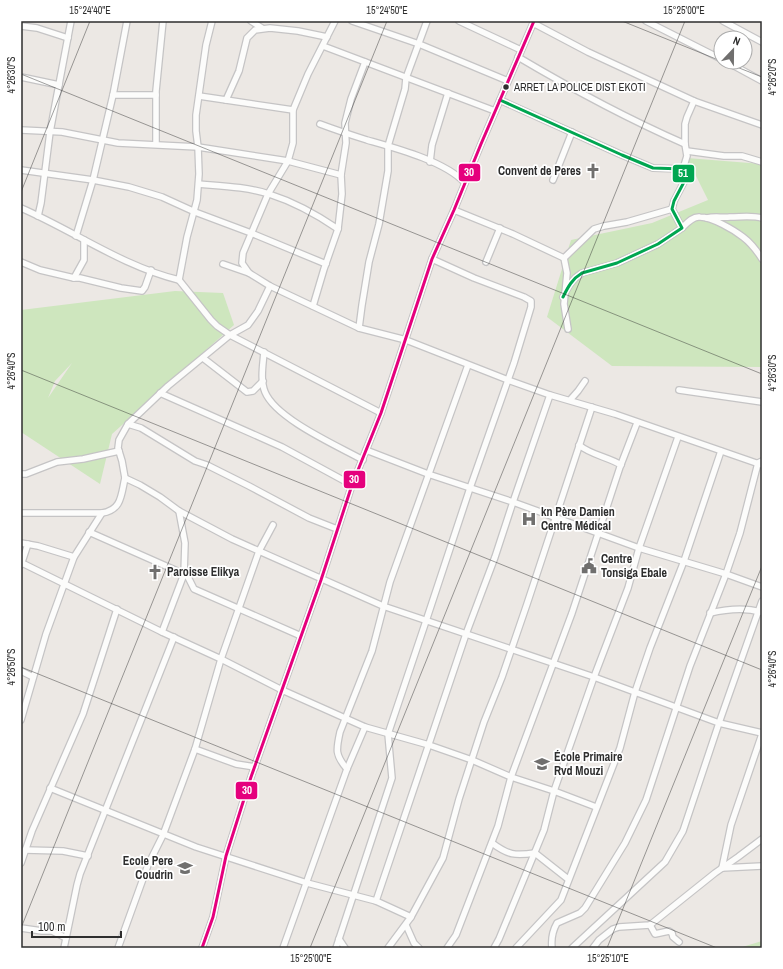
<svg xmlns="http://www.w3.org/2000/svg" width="783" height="969" font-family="'Archivo Narrow',sans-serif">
<rect width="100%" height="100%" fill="#ece8e4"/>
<g fill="#cee6be" fill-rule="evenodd">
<path d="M687 158 762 164V367L612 366 547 317 571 240 652 223 708 200Z"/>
<path d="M175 291 223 293 234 325 112 434 100 484 21 432V310ZM72 363 48 398 55 381Z"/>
<path d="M762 941V948H739Z"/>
</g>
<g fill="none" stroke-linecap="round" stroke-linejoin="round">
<g stroke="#c5c4c5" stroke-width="8">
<g id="street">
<path d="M251 21 262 28"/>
<path d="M335 21 308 74 293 110V143L288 161 268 194 243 253 242 263 249 273 270 286 359 328 406 340 508 380 550 395 615 414 762 465"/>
<path d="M352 21 419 44 508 81"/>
<path d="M459 21 521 50"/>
<path d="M646 21 721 59"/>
<path d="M723 21 762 42"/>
<path d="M533 23 588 52 694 101 762 125"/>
<path d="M21 26 37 28 68 38"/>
<path d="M323 46 495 111"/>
<path d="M518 57C572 89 628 119 685 144"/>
<path d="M727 62 762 81"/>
<path d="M21 77 59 85"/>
<path d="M113 95H156"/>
<path d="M199 96 226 100 239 71 247 38 255 30 270 28 298 31 327 37"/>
<path d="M226 100 293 110"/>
<path d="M500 100 622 155 653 168 683 169 684 182 674 201 672 209 682 228 658 244 617 263 582 273C572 279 568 287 563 297"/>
<path d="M320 124C336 130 351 135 367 140 395 148 445 161 465 183"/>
<path d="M21 130 62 132 118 143 198 147 288 161 341 175"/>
<path d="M156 144V91L163 21"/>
<path d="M687 151 724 156H742L762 162"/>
<path d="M430 162 432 145 448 93"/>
<path d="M683 169 687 156 685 144V124L687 117 694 101"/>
<path d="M21 170 93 180 129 187 162 197 195 212 251 233 326 264"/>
<path d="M553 180 572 132"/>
<path d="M199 184C222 186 247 187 269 194 294 202 316 214 338 229"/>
<path d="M21 208C74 231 122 266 179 280L187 237 197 200 199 174 198 147 196 131V115L206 45 212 21"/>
<path d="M454 210 513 234 564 258 594 229 604 226 627 222 672 209"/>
<path d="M38 216 41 203 50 132 71 21"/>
<path d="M707 218C715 216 722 218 730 217 741 217 751 215 762 218"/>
<path d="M682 228C687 223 693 216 700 217 712 217 734 230 743 237 751 243 757 251 762 259"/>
<path d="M76 236 93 180 113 95 127 21"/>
<path d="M564 258 567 273 564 304 568 329"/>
<path d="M21 262 40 270 74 278 84 260V240"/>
<path d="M486 262 500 228"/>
<path d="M223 264 249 273"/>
<path d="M74 278H80L121 288 142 291 145 287 151 270"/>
<path d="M179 280 211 320 217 326 230 335 381 413"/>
<path d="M270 286 258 311 248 325 230 335 168 386 128 424 119 440 118 448 122 461 125 478 140 485 160 497 179 511 232 539 383 606 594 677 719 723 762 733"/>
<path d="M313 306 324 269 338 229 342 194 341 175 346 143 345 123 351 99 365 62"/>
<path d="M359 328 362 305 369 262 379 224 388 171V146L405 89 406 78 427 21"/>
<path d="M264 352C263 365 260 380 265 392 276 419 338 446 363 460"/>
<path d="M203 358 247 392 253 391 263 381"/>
<path d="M679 390 762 402"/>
<path d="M160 393 282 447 352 485"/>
<path d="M570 400 578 391 585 381"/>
<path d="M128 424 141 428 195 461 207 465 249 486 309 518 337 529"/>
<path d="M579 445C591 455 608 457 621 465"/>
<path d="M366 450 428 474 513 502 639 548 726 574 762 587"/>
<path d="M21 474H26L57 462 83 459 119 451"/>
<path d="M21 513H102"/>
<path d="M89 532 184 574 188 577 194 589 301 636"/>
<path d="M21 543 38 546 74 557"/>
<path d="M22 563 162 632 221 659 282 690 365 727 429 745 472 760 511 777 554 791 596 807"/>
<path d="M21 565 28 544"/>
<path d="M710 613C727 609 744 607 761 612"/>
<path d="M162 632 184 574 185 543 179 511"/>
<path d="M21 671 33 677"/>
<path d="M21 720 46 634 74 557 102 513C122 510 121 495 125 478"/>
<path d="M762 734 731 825 722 868 762 866"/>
<path d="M195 749 236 764 255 767"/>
<path d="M347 769C335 755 336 750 340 732L372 651 390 582 468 365"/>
<path d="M50 788 196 847 307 883 376 901 411 917"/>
<path d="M492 843C508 855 515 856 535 853L568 879"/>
<path d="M25 850 63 851 88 856"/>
<path d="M21 863 32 831 83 714 117 609"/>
<path d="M376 901 466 634 495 557 513 502 550 395"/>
<path d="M406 925 414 943 419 948"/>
<path d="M650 925 655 934 669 931 672 933 673 937 679 942"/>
<path d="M21 928 42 931H52L66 938"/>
<path d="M339 939 345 948"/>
<path d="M64 948 77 885 80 874 174 637"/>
<path d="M118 948 148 865 163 835 195 749 221 659 259 551 273 525"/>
<path d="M202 948 213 917 226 856 251 777 321 580 352 485 381 413 432 259 454 210 481 144 534 21"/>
<path d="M283 948 347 769 365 727"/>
<path d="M336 948 392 778 388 734 426 621 470 488 514 363 531 307V301L524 297 474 278 432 259"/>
<path d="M388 948 411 917 443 858 459 799 484 722 502 677 527 604 592 407"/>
<path d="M447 948 456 935 498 826 511 777 572 613 620 467 637 423"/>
<path d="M494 948 499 939 544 830 554 791 594 677 628 588 639 548 678 437"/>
<path d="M516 948 561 900 620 748 635 692 650 648 684 561 721 451"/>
<path d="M552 948C551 939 553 930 557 923L580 913 585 908 625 843 646 800 690 666 726 574 740 533 758 463 762 461"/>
<path d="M572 948 665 862 683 831 719 723 762 601"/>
<path d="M593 948 599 940 613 929 619 927 650 925 715 873 738 857 762 839"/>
</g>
</g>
<use href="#street" stroke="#fcfcfb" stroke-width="5.5"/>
<g stroke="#fff" stroke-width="6">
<path id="bus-1" d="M500 100 622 155 653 168 683 169 684 182 674 201 672 209 682 228 658 244 617 263 582 273C572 279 568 287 563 297"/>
</g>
<g stroke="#fff" stroke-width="6">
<path id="bus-2" d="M202 948 213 917 226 856 251 777 321 580 352 485 381 413 432 259 454 210 481 144 534 21"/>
</g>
<use href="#bus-1" stroke="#00a651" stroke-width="3"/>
<use href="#bus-2" stroke="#e5007d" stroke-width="3"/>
</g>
<path fill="none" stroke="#2e2e2e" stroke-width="1" stroke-opacity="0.45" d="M622 21 721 61M724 62 762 77M21 74 762 374M21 192 90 21M21 370 762 670M21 667 717 948M21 928 387 21M310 948 685 21M607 948 762 566"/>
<defs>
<g id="church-bare" transform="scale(1.2)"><path d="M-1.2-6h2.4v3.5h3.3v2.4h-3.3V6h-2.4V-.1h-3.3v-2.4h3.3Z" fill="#706f6e" stroke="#fff" stroke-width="2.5" paint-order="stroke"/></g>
<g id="hospital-bare" transform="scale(1.2)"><path d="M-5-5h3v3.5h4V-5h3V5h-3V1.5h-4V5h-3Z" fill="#706f6e" stroke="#fff" stroke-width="2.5" paint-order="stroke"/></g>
<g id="civic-bare" transform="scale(1.2)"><path d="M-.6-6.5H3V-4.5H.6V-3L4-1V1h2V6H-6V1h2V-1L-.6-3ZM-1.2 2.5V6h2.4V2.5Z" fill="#706f6e" stroke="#fff" stroke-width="2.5" paint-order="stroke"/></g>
<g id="school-bare" transform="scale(1.2)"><path d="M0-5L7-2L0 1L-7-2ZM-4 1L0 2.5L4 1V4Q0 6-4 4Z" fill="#706f6e" stroke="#fff" stroke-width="2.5" paint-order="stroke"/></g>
</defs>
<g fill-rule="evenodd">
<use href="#church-bare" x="593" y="171"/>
<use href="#hospital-bare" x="529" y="519"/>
<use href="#civic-bare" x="589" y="566"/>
<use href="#church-bare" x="155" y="572"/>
<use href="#school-bare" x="542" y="764"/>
<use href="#school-bare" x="185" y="868"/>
</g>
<circle fill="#2e2e2e" stroke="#fff" stroke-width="1.5" cx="506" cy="87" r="3.5"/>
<g text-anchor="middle" stroke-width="3.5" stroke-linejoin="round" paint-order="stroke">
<g font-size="11" fill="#2e2e2e" stroke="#fff" text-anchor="start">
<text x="514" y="91">ARRET LA POLICE DIST EKOTI</text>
</g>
<g font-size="12" font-weight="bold" fill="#2e2e2e" stroke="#fff" text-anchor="start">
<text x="581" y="175" text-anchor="end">Convent de Peres</text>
<text x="541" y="516">kn Père Damien<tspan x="541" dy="14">Centre Médical</tspan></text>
<text x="601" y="563">Centre<tspan x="601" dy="14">Tonsiga Ebale</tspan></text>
<text x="167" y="576">Paroisse Elikya</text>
<text x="554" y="761">École Primaire<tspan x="554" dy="14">Rvd Mouzi</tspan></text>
<text x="173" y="865" text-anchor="end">Ecole Pere<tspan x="173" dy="14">Coudrin</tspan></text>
</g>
</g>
<g stroke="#fff" stroke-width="1.5">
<rect x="458" y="163" width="23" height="19" rx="4" fill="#e5007d"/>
<rect x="672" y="164" width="23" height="19" rx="4" fill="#00a651"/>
<rect x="343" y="470" width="23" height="19" rx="4" fill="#e5007d"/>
<rect x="235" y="781" width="23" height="19" rx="4" fill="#e5007d"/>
</g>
<g font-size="11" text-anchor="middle" font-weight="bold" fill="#fff">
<text x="469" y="176">30</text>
<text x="683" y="177">51</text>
<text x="354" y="483">30</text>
<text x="247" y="794">30</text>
</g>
<rect width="783" height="969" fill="none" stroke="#ffffff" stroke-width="44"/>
<g transform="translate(733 50) rotate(22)"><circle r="19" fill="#ffffff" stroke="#ababab"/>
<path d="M0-3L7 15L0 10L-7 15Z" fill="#706f6e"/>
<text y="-6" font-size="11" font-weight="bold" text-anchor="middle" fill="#2e2e2e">N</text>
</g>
<path d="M32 931v6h89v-6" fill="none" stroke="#2e2e2e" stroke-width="2"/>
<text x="38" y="931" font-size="12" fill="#2e2e2e" stroke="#ffffff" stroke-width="3" paint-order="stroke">100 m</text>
<rect x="22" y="22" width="739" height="925" fill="none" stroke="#2e2e2e" stroke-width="1.5"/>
<g font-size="10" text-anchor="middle" fill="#2e2e2e">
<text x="90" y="14">15°24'40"E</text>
<text x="387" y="14">15°24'50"E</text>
<text x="684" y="14">15°25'00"E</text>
<text transform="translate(11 75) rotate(-90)" y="4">4°26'30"S</text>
<text transform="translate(772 77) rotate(-90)" y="4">4°26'20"S</text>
<text transform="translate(11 371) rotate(-90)" y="4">4°26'40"S</text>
<text transform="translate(772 373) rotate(-90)" y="4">4°26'30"S</text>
<text transform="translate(11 667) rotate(-90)" y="4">4°26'50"S</text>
<text transform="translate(772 669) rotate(-90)" y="4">4°26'40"S</text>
<text x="311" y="962">15°25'00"E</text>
<text x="608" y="962">15°25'10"E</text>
</g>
</svg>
